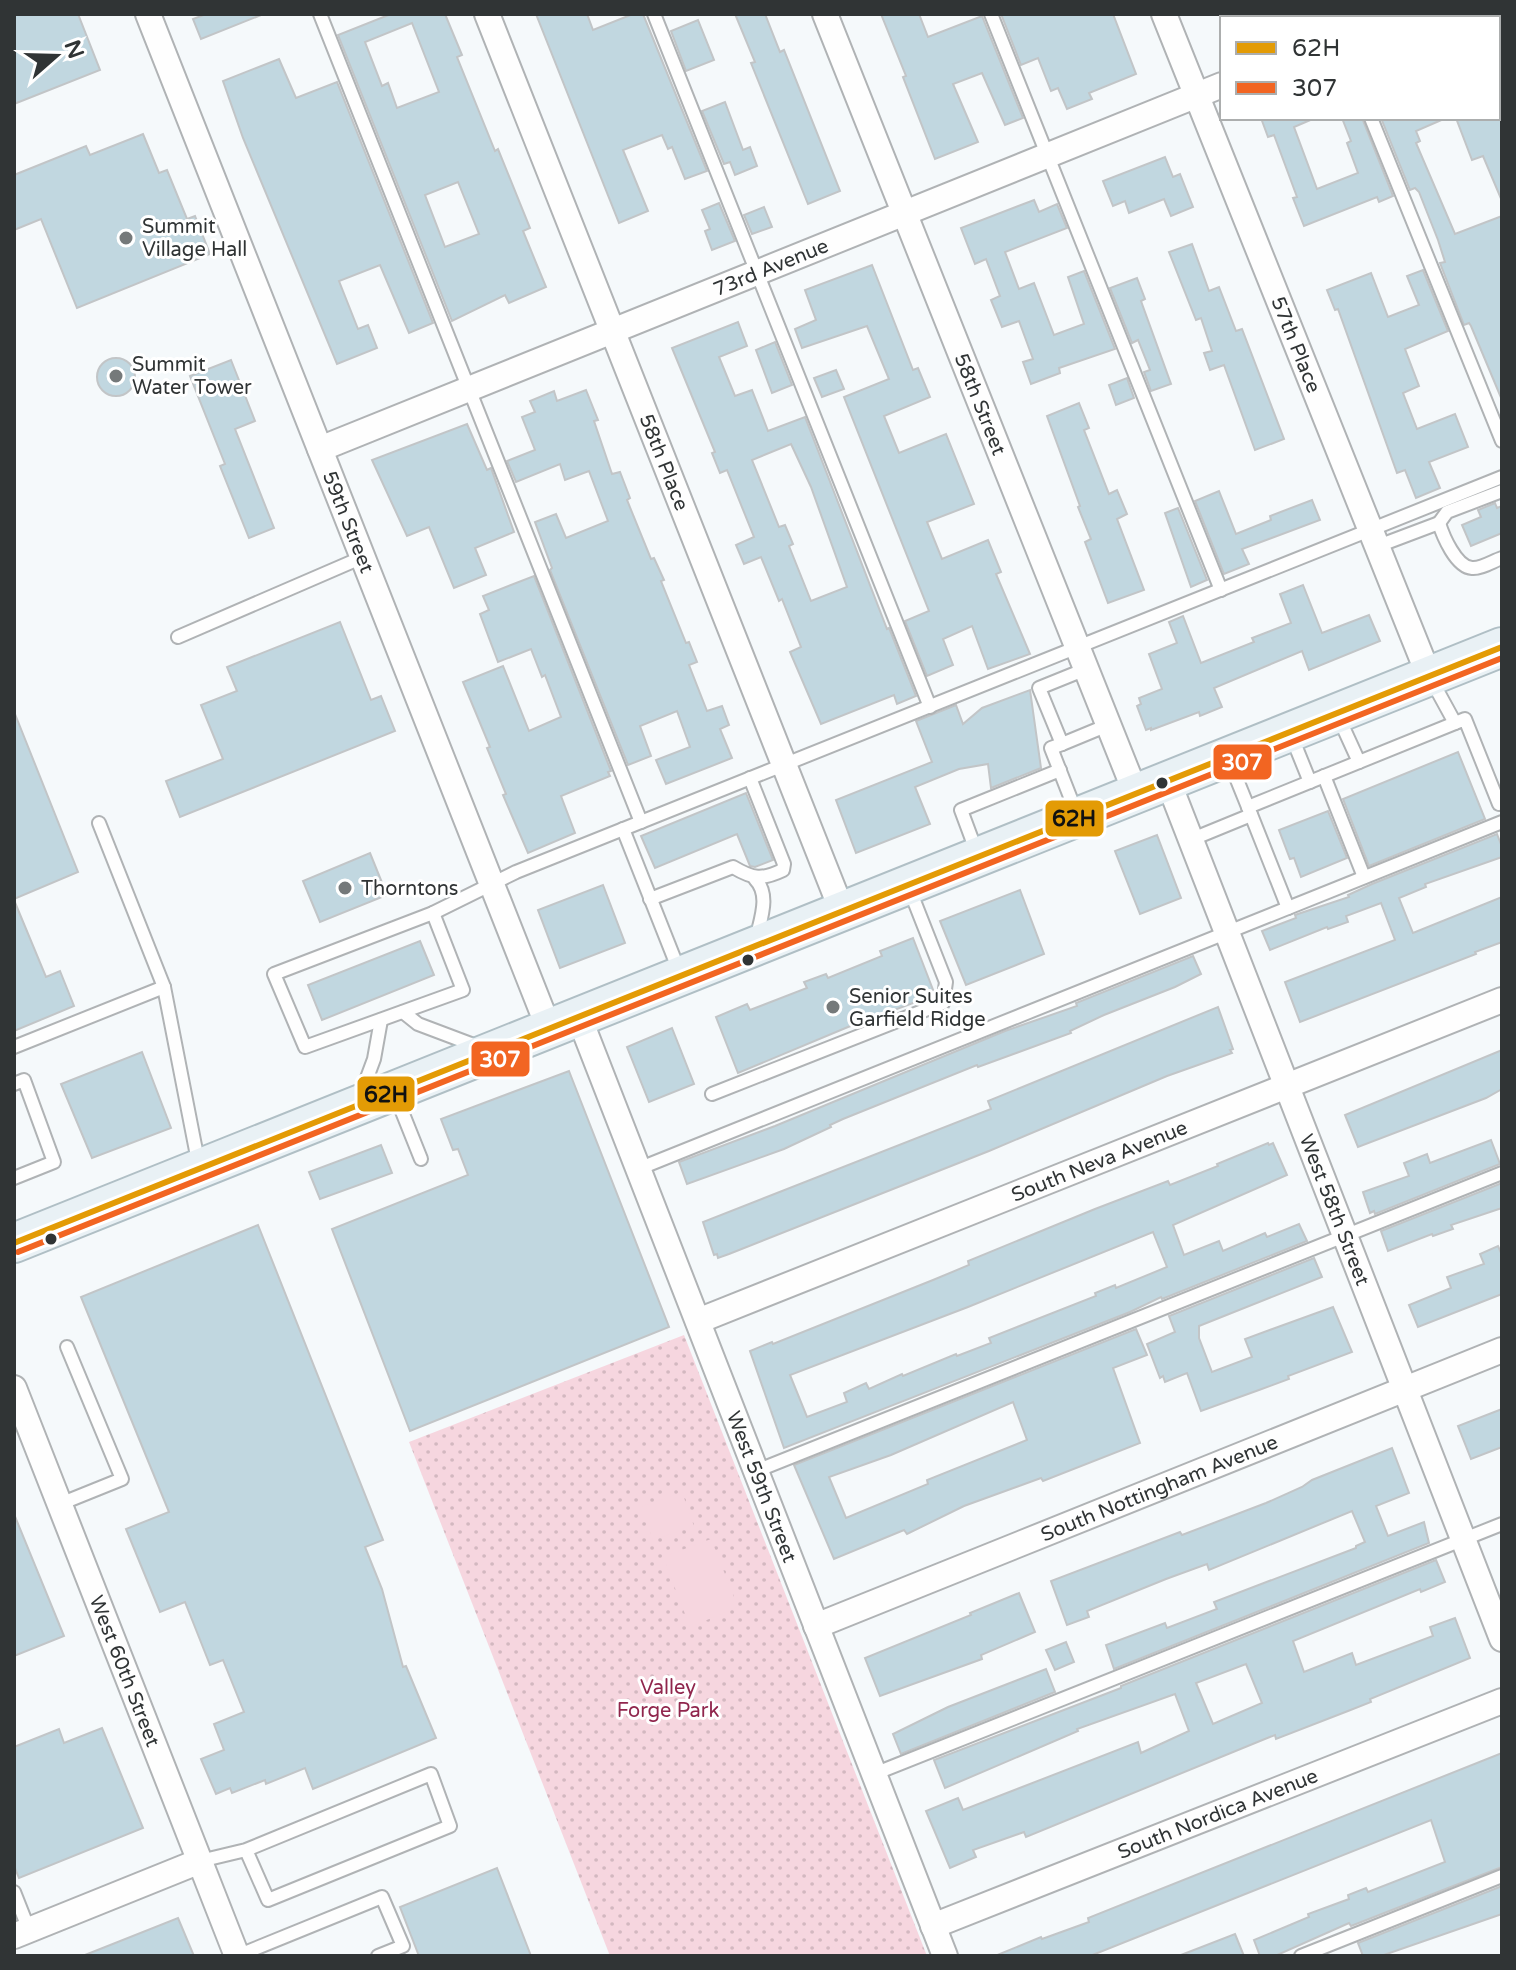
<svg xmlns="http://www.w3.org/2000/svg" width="1516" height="1970" font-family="'Varela Round',sans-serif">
<defs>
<pattern id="grass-dots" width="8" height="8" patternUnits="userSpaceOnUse" patternTransform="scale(2)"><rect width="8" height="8" fill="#f6d6df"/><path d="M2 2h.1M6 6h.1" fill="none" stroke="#d3b8c0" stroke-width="1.8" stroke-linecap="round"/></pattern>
</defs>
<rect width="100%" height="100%" fill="#f5f9fb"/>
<path fill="url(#grass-dots)" d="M684 1335 927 1956H610L409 1442Z"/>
<g fill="#f6d6df">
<path d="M682 1492 694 1526 653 1540 640 1507Z"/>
<path d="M711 1539 738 1607 690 1627 663 1557Z"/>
</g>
<g fill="#c1d7e0" stroke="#c2c5c7" stroke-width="2" fill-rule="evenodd">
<path d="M14 14H78L100 70 14 104Z"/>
<path d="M206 14H261V15L201 39 193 19Z"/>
<path d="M391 14H445L462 55 457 57 495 151 498 149 530 228 523 231 546 287 509 303 505 295 452 321 338 35ZM412 23 439 92 397 108 388 83 382 86 365 42ZM458 182 479 234 445 247 425 195Z"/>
<path d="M536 14H587L593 30 633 14H643L707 171 685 179 672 147 668 149 662 135 623 150 648 211 619 223Z"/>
<path d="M735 14H765L780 52 784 50 840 191 808 204 751 63 755 62Z"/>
<path d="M881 14H919L928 37 982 16 1023 118 1005 125 982 73 953 84 978 142 935 159 903 77 906 76Z"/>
<path d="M1001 14H1113L1136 74 1089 93 1092 99 1067 109 1058 88 1051 91 1038 58 1021 65Z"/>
<path d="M698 20 714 60 686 71 671 31Z"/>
<path d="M279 59 296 98 337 82 433 323 409 333 380 265 339 281 358 329 368 325 377 348 337 364 243 138 223 81Z"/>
<path d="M725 102 743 150 750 147 757 166 735 175 730 162 724 164 702 111Z"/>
<path d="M1261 118H1315L1294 127 1317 189 1358 173 1347 143 1351 141 1342 118H1362L1393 196 1379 202 1377 197 1304 226 1293 198 1297 197 1274 135 1268 137Z"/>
<path d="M1381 118H1446L1416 131 1420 141 1416 143 1455 234 1502 216V400L1471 326 1469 323 1464 325 1440 263 1445 262 1438 240 1419 192 1415 188 1410 190Z"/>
<path d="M1456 118H1502V201L1483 156 1472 160Z"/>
<path d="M143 134 159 173 167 170 187 219 195 216 210 254 77 308 41 219 14 230V175L86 146 90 155Z"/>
<path d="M1165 157 1173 177 1180 174 1193 207 1171 216 1164 199 1129 213 1125 201 1113 206 1103 181Z"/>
<path d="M1034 200 1039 212 1057 204 1067 228 1005 252 1019 289 1034 283 1054 335 1084 324 1068 277 1084 271 1115 349 1059 368 1060 373 1031 384 1023 362 1033 359 1019 321 1002 327 991 300 1000 296 986 259 975 264 961 228Z"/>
<path d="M719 203 735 241 712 250 705 231 710 229 702 210Z"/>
<path d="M764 207 772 227 752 234 744 215Z"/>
<path d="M1192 244 1209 291 1219 287 1236 331 1242 329 1284 439 1255 450 1224 365 1210 370 1204 353 1212 351 1201 318 1196 320 1169 252Z"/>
<path d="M872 265 913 370 918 368 930 397 884 416 899 453 946 434 974 504 927 522 942 559 988 540 1001 572 996 574 1030 654 988 669 972 626 943 639 953 665 927 676 905 621 929 611 844 397 889 379 867 326 802 348 795 329 816 320 805 290Z"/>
<path d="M1423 270 1448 331 1405 349 1419 386 1403 393 1417 429 1455 414 1468 447 1429 462 1440 488 1416 498 1405 470 1397 473 1338 309 1335 310 1327 290 1371 273 1388 317 1419 305 1407 276Z"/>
<path d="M1137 278 1145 299 1141 301 1171 384 1151 391 1144 372 1150 370 1138 340 1132 343 1110 288Z"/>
<path d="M738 322 747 346 719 357 735 396 752 390 768 431 805 417 887 629 889 628 916 696 897 704 894 695 821 724 790 652 801 647 782 599 779 601 761 557 744 564 736 545 754 537 727 470 720 473 712 453 715 452 672 348ZM791 444 811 487 847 587 811 601 789 546 793 544 785 525 779 527 752 460Z"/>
<path d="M775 342 792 385 772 393 756 350Z"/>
<circle cx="116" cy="377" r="19"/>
<path d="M231 360 255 421 235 429 274 528 249 538 220 466 225 464 190 376Z"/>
<path d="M836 370 844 389 822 397 814 378Z"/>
<path d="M1127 378 1134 398 1116 405 1109 385Z"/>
<path d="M586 390 598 420 594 421 612 474 620 472 630 498 627 500 651 559 654 558 664 580 661 581 686 643 689 642 697 662 689 665 707 711 722 706 729 725 720 729 732 758 666 784 656 760 690 747 677 711 640 726 651 756 628 765 550 570 552 568 535 522 556 514 566 538 608 521 589 471 565 480 560 464 516 482 507 461 535 450 522 417 535 412 530 401 554 391 557 401Z"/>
<path d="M1079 403 1089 428 1084 430 1109 494 1117 490 1127 514 1117 519 1144 590 1108 603 1085 542 1091 539 1078 507 1080 506 1047 416Z"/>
<path d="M467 424 487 470 491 468 514 532 475 548 486 575 454 588 429 527 407 536 372 460Z"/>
<path d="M1219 491 1236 534 1271 520 1270 516 1312 500 1320 520 1242 549 1249 564 1224 574 1195 501Z"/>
<path d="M1495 503 1497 508 1502 506V533L1471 546 1462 525 1481 517 1478 510Z"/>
<path d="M1178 508 1207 580 1191 587 1165 513Z"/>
<path d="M534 576 611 771 608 772 610 776 561 796 575 833 528 853 503 795 506 794 487 748 490 747 463 682 503 666 529 731 561 717 545 675 542 677 531 649 498 662 480 614 489 610 483 596Z"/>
<path d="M1303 585 1322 633 1369 615 1380 641 1309 670 1302 651 1214 688 1222 707 1200 716 1199 712 1151 730V728L1146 730 1137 706 1141 704 1139 698 1162 689 1149 654 1177 643 1169 622 1183 616 1201 663 1254 642 1252 638 1291 623 1280 594Z"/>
<path d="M340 622 371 700 381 696 395 731 180 817 166 781 223 759 201 705 237 691 227 667Z"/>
<path d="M1030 690 1041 768 991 788 988 764 959 769 915 787 930 824 856 853 836 800 932 762 916 721 956 705 963 724 982 708Z"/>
<path d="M15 714 78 872 14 899V715Z"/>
<path d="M1458 752 1485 819 1369 866 1343 799Z"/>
<path d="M746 793 773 860 755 867 750 866 737 834 655 868 641 836Z"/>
<path d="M1328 811 1347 858 1301 877 1294 858 1290 859 1279 830Z"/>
<path d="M1497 834 1502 847V857L1425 884 1426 887 1399 898 1413 933 1502 897V942L1475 952 1476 954 1300 1022 1285 982 1395 940 1381 903 1346 916 1348 922 1328 929 1327 927 1270 950 1262 931 1296 918 1295 915 1349 897 1348 895 1372 884Z"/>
<path d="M1157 835 1181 898 1140 914 1115 851Z"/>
<path d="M370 853 387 895 320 922 303 881Z"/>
<path d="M603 885 625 943 560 968 538 910Z"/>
<path d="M1020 890 1044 954 966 985 940 921Z"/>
<path d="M14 900 46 977 60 971 74 1006 14 1031Z"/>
<path d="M913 938 935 995 848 1027 738 1073 716 1017 747 1004 750 1010 807 988 804 982 826 974 828 978 882 956 880 951Z"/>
<path d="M420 941 434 975 322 1020 308 985Z"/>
<path d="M1193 956 1201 974 1175 987 1104 1015 1070 1031 1071 1033 978 1067 977 1065 843 1119 830 1125 831 1127 784 1149 687 1184 679 1162 775 1126 1005 1031 1077 1006 1076 1003Z"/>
<path d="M1218 1007 1233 1049 1230 1050 1232 1053 1167 1076 989 1151 729 1254 718 1258 717 1254 714 1255 703 1222 991 1109 988 1101Z"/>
<path d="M672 1028 694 1084 649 1102 627 1047Z"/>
<path d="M1502 1050V1089L1486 1098 1358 1147 1345 1115Z"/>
<path d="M142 1052 171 1128 92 1158 61 1084Z"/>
<path d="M569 1071 669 1327 410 1431 332 1229 468 1175 458 1149 453 1150 441 1119Z"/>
<path d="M1491 1140 1500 1164 1375 1214 1374 1211 1370 1213 1363 1192 1409 1176 1404 1163 1427 1154 1430 1163Z"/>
<path d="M1268 1143 1269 1145 1273 1143 1287 1175 1173 1225 1184 1255 1219 1241 1223 1251 1265 1233 1267 1237 1299 1224 1307 1241 1162 1299 1161 1297 1130 1312 784 1448 750 1351 772 1342 773 1344 933 1280 969 1265 968 1261 1095 1209 1168 1181 1170 1185 1218 1166 1217 1164ZM1153 1232 1167 1267 1116 1288 1115 1285 1095 1293 1096 1296 989 1338 991 1343 957 1356 956 1354 903 1376 902 1374 869 1389 866 1383 844 1393 847 1402 807 1417 790 1375 968 1307Z"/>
<path d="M381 1145 392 1173 320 1199 309 1172Z"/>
<path d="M1502 1183V1208L1451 1225 1453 1229 1433 1236 1432 1234 1388 1251 1381 1231Z"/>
<path d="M258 1225 383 1540 365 1547 382 1589 403 1667 406 1666 436 1738 313 1789 305 1768 266 1784 265 1780 232 1793 230 1788 216 1794 201 1759 224 1750 214 1724 244 1712 223 1660 210 1665 185 1602 160 1612 126 1529 169 1512 81 1297Z"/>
<path d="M1498 1246 1502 1255V1294L1418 1327 1409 1305 1451 1288 1447 1277 1484 1264 1480 1254Z"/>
<path d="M1314 1258 1322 1277 1199 1326V1338L1212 1372 1252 1357 1245 1339 1333 1307 1352 1352 1288 1376 1289 1379 1259 1390 1201 1411 1187 1373 1165 1382 1163 1376 1160 1378 1147 1344 1175 1332 1169 1316Z"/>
<path d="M1136 1329 1147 1355 1113 1368 1140 1443 1043 1481 1041 1478 964 1506 907 1534 904 1530 834 1559 794 1465ZM1013 1402 1027 1440 927 1480 928 1484 846 1518 829 1477 891 1455Z"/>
<path d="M1502 1409V1447L1471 1459 1458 1426Z"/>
<path d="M1392 1448 1409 1493 1376 1506 1388 1536 1424 1522 1429 1543 1114 1669 1106 1645 1165 1623 1167 1628 1217 1609 1214 1602 1356 1548V1546L1365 1542 1352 1511 1209 1570 1207 1564 1166 1579 1087 1611 1089 1617 1067 1625 1051 1581 1180 1532 1182 1535 1266 1503 1302 1487 1312 1480Z"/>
<path d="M14 1514 64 1636 14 1656Z"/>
<path d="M1436 1560 1445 1582 1421 1592 1420 1589 1293 1641 1304 1672 1352 1653 1356 1665 1433 1636 1430 1627 1455 1618 1470 1658 1370 1699 1371 1702 1348 1711 1276 1739 1275 1735 1260 1741 1026 1837 1024 1832 973 1850 976 1857 950 1868 926 1811 958 1798 963 1810 1138 1742 1141 1753 1189 1731 1175 1694 1077 1729 1078 1731 945 1788 934 1760 1121 1688V1686ZM1246 1664 1262 1703 1213 1724 1196 1683Z"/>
<path d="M1019 1593 1035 1632 981 1655 982 1659 880 1696 865 1658 971 1615 970 1613Z"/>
<path d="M1066 1642 1074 1662 1055 1670 1046 1650Z"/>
<path d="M1046 1669 1055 1692 901 1754 893 1734 948 1707Z"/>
<path d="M102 1728 143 1828 19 1878 14 1866V1747L59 1729 64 1743Z"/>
<path d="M1502 1753V1867L1351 1926 1349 1923 1275 1956H1260L1254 1940 1309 1917 1308 1914 1349 1899 1348 1895 1366 1888 1368 1892 1445 1862 1431 1820 1090 1956H995L1041 1937 1042 1939 1089 1922 1088 1918Z"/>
<path d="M497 1868 531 1956H419L400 1907Z"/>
<path d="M1502 1886V1914L1381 1956H1363L1358 1943Z"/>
<path d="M178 1918 194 1956H85V1955Z"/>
<path d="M1235 1934 1244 1956H1181V1955Z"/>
</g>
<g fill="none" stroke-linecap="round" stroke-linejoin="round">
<g stroke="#b0b3b5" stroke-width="16">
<g id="lane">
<path d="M320 14 641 822"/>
<path d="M654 14 930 707"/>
<path d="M991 14 1221 590"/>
<path d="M1329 14 1330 18"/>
<path d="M1371 118 1502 441"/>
<path d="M1439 523 1447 512 1502 491"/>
<path d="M1378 546 1439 523C1443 536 1456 567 1472 568 1481 569 1493 561 1502 558"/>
<path d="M178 637 363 557"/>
<path d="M1086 669 1039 688 1062 744 1108 725"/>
<path d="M1432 681 1455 723"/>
<path d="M1338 716 1359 762"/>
<path d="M1291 735 1310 782"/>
<path d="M1062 744 1051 748 1076 812"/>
<path d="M1229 760 1248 807"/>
<path d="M1324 776 1364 877"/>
<path d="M99 823 164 987 199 1166"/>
<path d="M623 829 680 973"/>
<path d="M1190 840 1251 815"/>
<path d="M977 853 961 810 1060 770"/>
<path d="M755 879C771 895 760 920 756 940"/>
<path d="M650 899 733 867C753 879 762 880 783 870L784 864 750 778"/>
<path d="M1288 908 1248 807 1465 719 1499 804"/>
<path d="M433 913 516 872 1502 477"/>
<path d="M433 913 463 990 305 1047 274 974Z"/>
<path d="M403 1012 418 1024 479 1047"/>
<path d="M14 1047 164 987"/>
<path d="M14 1084 24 1080 54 1162 14 1178"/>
<path d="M361 1094 374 1059 381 1020"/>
<path d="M395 1094 421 1159"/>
<path d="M712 1094 943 1003 946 982 909 888"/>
<path d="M638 1169 1502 822"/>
<path d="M756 1471 1502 1173"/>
<path d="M60 1504 122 1479 67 1347"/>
<path d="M874 1774 1502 1524"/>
<path d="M200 1861 246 1850 431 1774 450 1826 268 1900 246 1850"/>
<path d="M14 1892 29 1930"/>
<path d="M237 1956 382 1897 403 1946 378 1956"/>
<path d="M1301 1956 1502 1876"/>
</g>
</g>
<g stroke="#b0b3b5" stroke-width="28">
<g id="street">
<path id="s1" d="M148 14 549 1029"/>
<path id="s2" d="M487 14 842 911"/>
<path id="s3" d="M825 14 1136 794"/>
<path id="s4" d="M1164 14 1429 676"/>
<path d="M1389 18 1399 14"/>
<path id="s5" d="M320 449 1222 85"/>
<path id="s6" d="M1168 781 1502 1639"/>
<path id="s7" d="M579 1017 945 1956"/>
<path id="s8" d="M698 1321 1502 1000"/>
<path id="s9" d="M14 1388 237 1956"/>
<path id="s10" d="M816 1626 1502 1350"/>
<path id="s11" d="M933 1926 1502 1701"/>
<path d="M14 1936 200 1861"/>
</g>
</g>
<g stroke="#b0b3b5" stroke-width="38">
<path id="secondary" d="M1500 14 1502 18"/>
</g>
<g stroke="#b0bfc5" stroke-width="42">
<path id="primary" d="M14 1243 1502 647"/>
</g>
<use href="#lane" stroke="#fefefe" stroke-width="12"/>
<use href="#street" stroke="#fefefe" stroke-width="24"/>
<use href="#secondary" stroke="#fefefe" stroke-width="34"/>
<use href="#primary" stroke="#e9f1f5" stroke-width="38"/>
<g stroke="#fff" stroke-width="12">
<path id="bus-1" d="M14 1243 1502 647"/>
</g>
<g stroke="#fff" stroke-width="12">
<path id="bus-2" d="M18 1252 1502 658"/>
</g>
<use href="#bus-1" stroke="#e39b05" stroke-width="6"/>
<use href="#bus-2" stroke="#f26522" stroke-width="6"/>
</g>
<g fill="#75797a" stroke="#fff" stroke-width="3">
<circle cx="126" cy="238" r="8"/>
<circle cx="116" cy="376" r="8"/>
<circle cx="345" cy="888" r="8"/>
<circle cx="833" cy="1007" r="8"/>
</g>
<g fill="#303435" stroke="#fff" stroke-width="3">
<circle cx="1162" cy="783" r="7"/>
<circle cx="748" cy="960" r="7"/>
<circle cx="51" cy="1239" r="7"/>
</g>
<g text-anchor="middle" stroke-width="6" stroke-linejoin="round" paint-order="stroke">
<g font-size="20" fill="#303435" stroke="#fff" text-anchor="start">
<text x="142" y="233">Summit<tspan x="142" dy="23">Village Hall</tspan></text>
<text x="132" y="371">Summit<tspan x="132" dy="23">Water Tower</tspan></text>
<text x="361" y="895">Thorntons</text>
<text x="849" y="1003">Senior Suites<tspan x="849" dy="23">Garfield Ridge</tspan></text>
</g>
<g font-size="20" fill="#303435" stroke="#fff">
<text dy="7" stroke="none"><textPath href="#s5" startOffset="486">73rd Avenue</textPath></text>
<text dy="7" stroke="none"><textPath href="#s4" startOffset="356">57th Place</textPath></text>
<text dy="7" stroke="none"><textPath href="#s3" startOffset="420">58th Street</textPath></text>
<text dy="7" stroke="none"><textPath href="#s2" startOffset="482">58th Place</textPath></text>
<text dy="7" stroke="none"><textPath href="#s1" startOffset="546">59th Street</textPath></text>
<text dy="7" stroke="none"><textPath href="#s8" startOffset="432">South Neva Avenue</textPath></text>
<text dy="7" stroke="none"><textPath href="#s6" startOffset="460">West 58th Street</textPath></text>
<text dy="7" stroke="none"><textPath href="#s7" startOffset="504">West 59th Street</textPath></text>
<text dy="7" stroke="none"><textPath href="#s10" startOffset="370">South Nottingham Avenue</textPath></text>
<text dy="7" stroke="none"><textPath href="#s9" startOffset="304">West 60th Street</textPath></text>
<text dy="7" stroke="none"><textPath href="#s11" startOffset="306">South Nordica Avenue</textPath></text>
</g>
<g font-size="20" fill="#90264d" stroke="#fff">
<text x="668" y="1694">Valley<tspan x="668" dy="23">Forge Park</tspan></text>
</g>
</g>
<g stroke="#fff" stroke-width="3">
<rect x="1212" y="743" width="61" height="38" rx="8" fill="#f26522"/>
<rect x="1044" y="799" width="61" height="39" rx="8" fill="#e39b05"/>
<rect x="470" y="1040" width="61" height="38" rx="8" fill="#f26522"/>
<rect x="356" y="1075" width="60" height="38" rx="8" fill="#e39b05"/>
</g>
<g font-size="22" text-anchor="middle" font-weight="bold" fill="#fff">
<text x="1242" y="770">307</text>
<text x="500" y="1067">307</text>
</g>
<g font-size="22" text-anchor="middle" font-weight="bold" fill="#111">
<text x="1074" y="826">62H</text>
<text x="386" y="1102">62H</text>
</g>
<rect width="1516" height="1970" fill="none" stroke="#303435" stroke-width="32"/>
<rect x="1220" y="16" width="280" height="104" fill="#ffffff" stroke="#acaeae" stroke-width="2"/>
<rect x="1236" y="42" width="40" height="12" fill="#e39b05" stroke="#acaeae" stroke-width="2"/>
<text x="1292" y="56" font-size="24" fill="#303435">62H</text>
<rect x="1236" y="82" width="40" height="12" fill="#f26522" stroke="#acaeae" stroke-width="2"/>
<text x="1292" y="96" font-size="24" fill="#303435">307</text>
<g transform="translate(56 56) rotate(70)" stroke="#ffffff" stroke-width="6" paint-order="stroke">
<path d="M0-6L14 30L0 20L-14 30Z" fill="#303435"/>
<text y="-12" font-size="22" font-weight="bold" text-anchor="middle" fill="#303435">N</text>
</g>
</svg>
